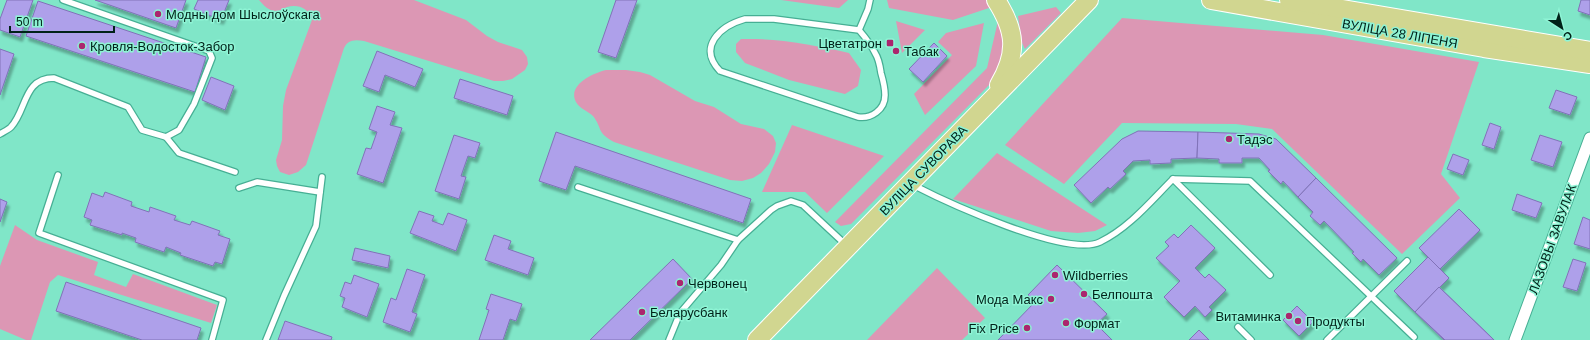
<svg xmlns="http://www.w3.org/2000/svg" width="1590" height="340" font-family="Helvetica,sans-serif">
<defs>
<filter id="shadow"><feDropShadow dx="2.5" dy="4.5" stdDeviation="1" flood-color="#0004"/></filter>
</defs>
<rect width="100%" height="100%" fill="#80e6c8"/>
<g fill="#dc97b4">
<path d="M259 0H414L466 20 487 36 498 42 522 50 527 57 528 64 525 70 512 79 503 81H494L364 41C354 39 346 40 343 51L306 165 298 172 289 175 280 172 277 166 276 160 282 140 283 106 286 90 312 20C309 8 298 4 287 7 284 8 281 10 278 11 270 12 264 6 259 0Z"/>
<path d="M781 0H848L839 8Z"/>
<path d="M887 0H989L992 7 953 20 889 8Z"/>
<path d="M1056 7 1061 13 1025 49 1022 43 1018 16Z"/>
<path d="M1122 18 1323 35 1479 62 1441 174 1460 198 1402 254 1272 129 1236 124 1122 123 1064 184 1005 145Z"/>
<path d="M896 21 925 30 902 53Z"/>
<path d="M998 21 1007 31 1002 67 991 83 851 224 841 226 835 222 987 68Z"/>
<path d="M984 23 976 66 925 115 914 94 952 55 938 42 946 33Z"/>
<path d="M741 39C778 38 813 45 849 53L861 70 858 86 845 94 789 80 745 63 736 52V44Z"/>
<path d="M606 70H626L640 72 650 75 695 101 714 107 741 124 764 129 773 136 776 143 775 152 769 164 761 173 753 178 742 181 730 180 614 142C596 132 603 129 593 116 588 111 580 109 576 102 567 85 593 73 606 70Z"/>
<path d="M792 125 884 156 827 213 805 192H762Z"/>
<path d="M997 153 1107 225 1095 231 1078 233 1051 231 953 199Z"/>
<path d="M15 225 37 240 98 262 94 275 126 287 133 274 217 305 211 323 58 275 50 282 31 340H26L0 329V266Z"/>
<path d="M937 268 985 318 962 340H867Z"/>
</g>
<g fill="#aea0ea" stroke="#8172b8" filter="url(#shadow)">
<path d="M7 0H33L20 37 0 30V19Z"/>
<path d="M95 0H186L176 28Z"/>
<path d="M198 0H229L221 20 194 9Z"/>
<path d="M616 0H637L616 58 598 52Z"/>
<path d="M1581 0H1590V15L1578 11Z"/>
<path d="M38 1 206 57 195 92 26 36Z"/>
<path d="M934 43 947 56 923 82 909 69Z"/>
<path d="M0 49 14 54 0 95Z"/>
<path d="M377 51 423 69 415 87 385 75 379 92 363 86Z"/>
<path d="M211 77 234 86 225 110 202 100Z"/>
<path d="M460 79 513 96 507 115 454 98Z"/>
<path d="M1556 90 1577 97 1570 115 1549 108Z"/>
<path d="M377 106 395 112 390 125 402 128 383 183 357 174 366 148 371 149 377 132 369 129Z"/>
<path d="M1490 123 1501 127 1494 149 1482 145Z"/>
<path d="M1138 131 1198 132 1197 158 1171 159V163L1150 164V160L1133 161 1123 171 1126 174 1110 189 1108 187 1091 203 1074 185 1122 139Z"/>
<path d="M556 132 751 199 743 223 575 166 566 190 539 181Z"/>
<path d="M1198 132 1259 134 1276 139 1316 178 1298 197 1283 181 1281 184 1268 171 1270 170 1259 158H1242V163H1219V159L1197 158Z"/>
<path d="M454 135 480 143 475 158 468 156 461 176 466 177 459 199 435 191Z"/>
<path d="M1540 135 1562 142 1553 167 1531 160Z"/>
<path d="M1453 154 1469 160 1463 175 1447 169Z"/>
<path d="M1316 178 1397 258 1379 275 1363 259 1361 262 1352 253 1354 252 1324 221 1320 225 1310 216 1313 212 1298 197Z"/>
<path d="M105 192 132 202 131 206 149 212 150 207 176 216 174 220 190 225 192 221 220 231 218 235 230 239 222 264 215 262 213 266 180 255 181 253 166 247 164 252 135 242 136 238 122 233V235L90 225 92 220 84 217 92 193 103 197Z"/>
<path d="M1517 194 1542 203 1536 218 1512 210Z"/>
<path d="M0 199 7 202 0 222Z"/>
<path d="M1459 209 1480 230 1440 269 1419 248Z"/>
<path d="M419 211 434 216 432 221 443 225 448 213 467 220 456 251 410 233Z"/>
<path d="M1583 217 1590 220V249L1574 244Z"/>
<path d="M1191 225 1215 248 1195 268 1205 278 1209 274 1226 290 1209 307 1212 310 1205 317 1195 306 1184 317 1164 297 1180 281 1156 258 1169 246 1165 242 1174 234 1178 238Z"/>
<path d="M494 235 511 241 508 249 534 258 528 275 485 260Z"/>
<path d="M355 248 390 256 388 268 352 260Z"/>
<path d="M1428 257 1449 278 1415 312 1394 291Z"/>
<path d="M673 259 692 279 630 340H590Z"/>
<path d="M1573 259 1586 263 1577 291 1563 287Z"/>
<path d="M1057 265 1107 314 1096 324 1112 340H998L1035 302 1028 295Z"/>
<path d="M407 269 425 275 412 312 417 314 410 332 383 322 391 298 396 300Z"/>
<path d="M354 275 379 284 367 317 342 307 345 298 340 296 345 282 351 284Z"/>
<path d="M66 282 201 328 197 340H142L56 311Z"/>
<path d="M1439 287 1494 340H1444L1415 312Z"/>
<path d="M1439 287 1494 340H1445L1415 312Z"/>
<path d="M491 294 522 304 516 321 510 319 503 340H479L489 310 486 309Z"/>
<path d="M1297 306 1313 322 1299 336 1283 320Z"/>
<path d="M285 321 332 337 331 340H278Z"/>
<path d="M1199 330 1209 340H1189Z"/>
</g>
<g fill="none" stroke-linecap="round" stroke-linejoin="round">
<g stroke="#46af94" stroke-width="8">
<g id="service">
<path d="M745 19H774L859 30C865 37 871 44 875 53 879 59 880 66 881 73 883 80 885 88 885 95 885 110 871 119 858 117L720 71C697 47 720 26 745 19Z"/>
<path d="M859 30 868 9 870 0"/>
<path d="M0 134C3 132 8 130 11 127 27 110 23 78 54 78L128 107 142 130 166 137 179 130 194 104 212 58 209 51 63 0"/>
<path d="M166 137 179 153 235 172"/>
<path d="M58 175 39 233 223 300 212 340"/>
<path d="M1173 179 1250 181 1414 337"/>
<path d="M913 185C946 202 1067 258 1100 242 1129 228 1151 201 1173 179L1270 275"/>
<path d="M578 187 738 240 721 265 680 313 669 340"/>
<path d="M239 188 257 182 320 192"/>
<path d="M738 240 771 210 777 206 791 201 803 205 846 245"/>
<path d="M1238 327 1251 340"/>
<path d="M266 340 284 296 316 226 322 177"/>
<path d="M1327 340 1407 261"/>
</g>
</g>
<g stroke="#46af94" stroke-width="13">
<path id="minor" d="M1515 340 1590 138"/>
</g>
<g stroke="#fff" stroke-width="20">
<g id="primary">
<path d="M996 0C1016 31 1018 53 999 85"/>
<path d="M1211 0 1484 48 1590 64"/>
<path d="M1289 0 1590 51"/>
<path d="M757 340 1089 0"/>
</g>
</g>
<use href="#service" stroke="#fff" stroke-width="5.5"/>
<use href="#minor" stroke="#fff" stroke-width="11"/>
<use href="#primary" stroke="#d1d690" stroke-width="18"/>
</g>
<g fill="#ab266e" stroke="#8ef4d5" stroke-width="1.5">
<circle cx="158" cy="14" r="4"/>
<rect x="886" y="39" width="8" height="8" rx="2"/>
<circle cx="82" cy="46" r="4"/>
<circle cx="896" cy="51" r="4"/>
<circle cx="1229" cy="139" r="4"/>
<circle cx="1055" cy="275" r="4"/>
<circle cx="680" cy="283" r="4"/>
<circle cx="1084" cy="294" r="4"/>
<circle cx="1051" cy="299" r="4"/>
<circle cx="642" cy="312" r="4"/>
<circle cx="1289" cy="316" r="4"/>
<circle cx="1298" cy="321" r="4"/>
<circle cx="1066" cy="323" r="4"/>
<circle cx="1027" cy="328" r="4"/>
</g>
<g text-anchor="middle" stroke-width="3" stroke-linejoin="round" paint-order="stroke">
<g font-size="13" fill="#012219" stroke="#8ef4d5" text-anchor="start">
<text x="166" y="19">Модны дом Шыслоўскага</text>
<text x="882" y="48" text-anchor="end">Цветатрон</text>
<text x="90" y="51">Кровля-Водосток-Забор</text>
<text x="904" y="56">Табак</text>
<text x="1237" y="144">Тадэс</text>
<text x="1063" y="280">Wildberries</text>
<text x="688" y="288">Червонец</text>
<text x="1092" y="299">Белпошта</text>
<text x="1043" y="304" text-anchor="end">Мода Макс</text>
<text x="650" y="317">Беларусбанк</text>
<text x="1281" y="321" text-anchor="end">Витаминка</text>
<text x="1306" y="326">Продукты</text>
<text x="1074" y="328">Формат</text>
<text x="1019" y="333" text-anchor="end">Fix Price</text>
</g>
<g font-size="13" fill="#012219" stroke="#8ef4d5">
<text transform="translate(1400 33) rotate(10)" y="5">ВУЛІЦА 28 ЛІПЕНЯ</text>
<text transform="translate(923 170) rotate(-46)" y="5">ВУЛІЦА СУВОРАВА</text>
<text transform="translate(1552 239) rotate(-70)" y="5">ЛАЗОВЫ ЗАВУЛАК</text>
</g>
</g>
<g transform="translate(1562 28) rotate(144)" stroke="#8ef4d5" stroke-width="3" paint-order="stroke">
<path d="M0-3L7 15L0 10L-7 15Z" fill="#012219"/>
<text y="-6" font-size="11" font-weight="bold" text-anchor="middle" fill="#012219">С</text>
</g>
<path d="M10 26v6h104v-6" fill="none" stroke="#012219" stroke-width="2"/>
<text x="16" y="26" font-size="12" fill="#012219" stroke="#8ef4d5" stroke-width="3" paint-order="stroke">50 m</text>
</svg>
